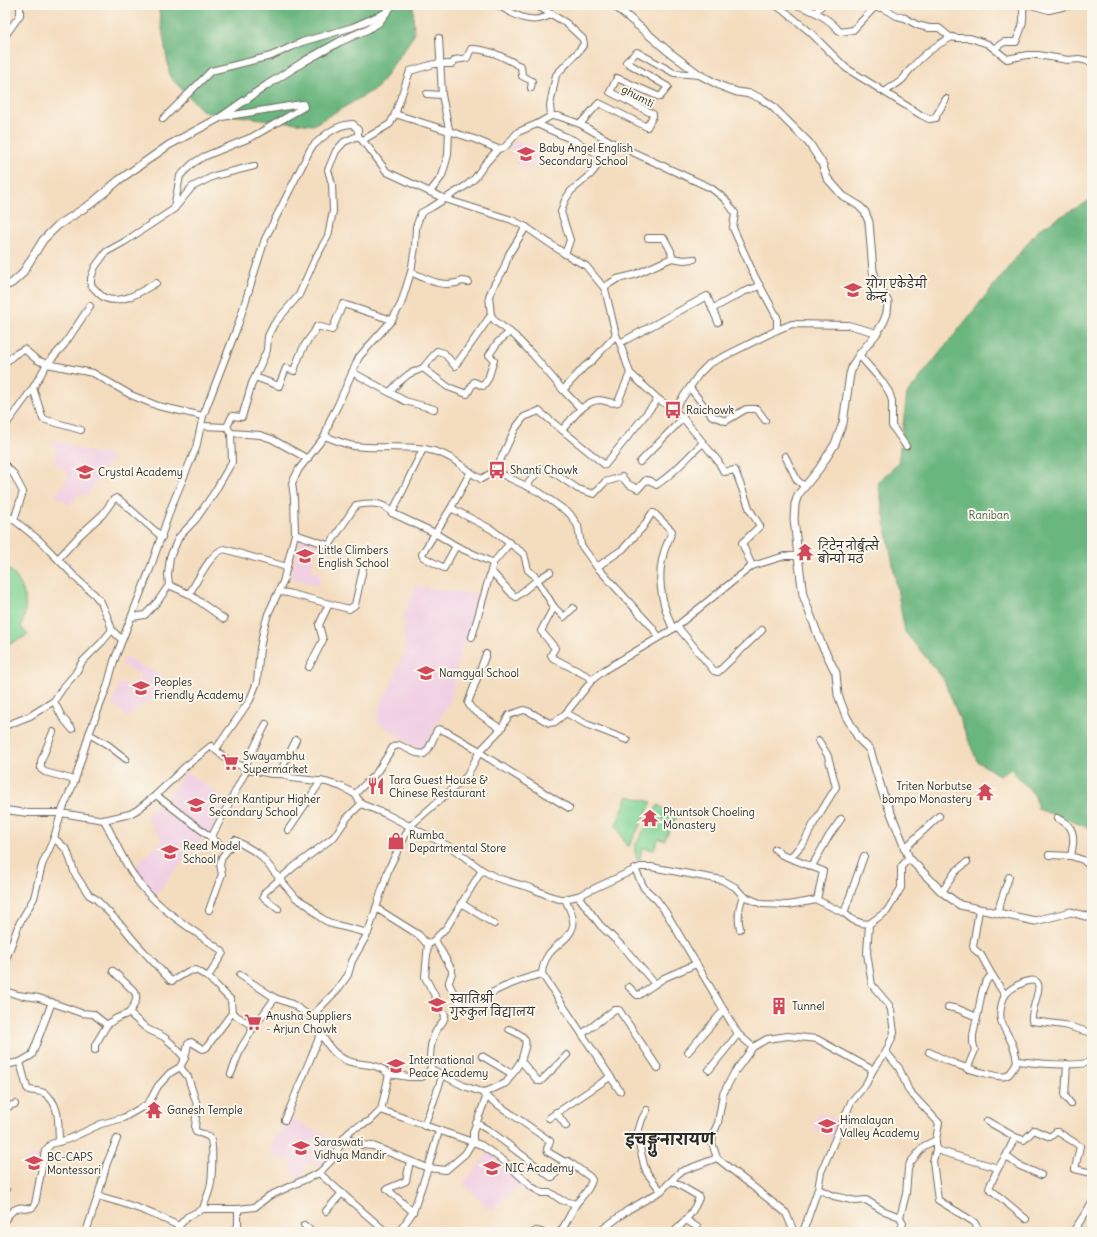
<svg xmlns="http://www.w3.org/2000/svg" width="1097" height="1237" font-family="Delius,'Playpen Sans Deva',sans-serif">
<rect width="100%" height="100%" fill="#fbf7ec"/>
<filter id="ink" filterUnits="userSpaceOnUse"><feTurbulence type="fractalNoise" baseFrequency=".025" numOctaves="2"/><feDisplacementMap in="SourceGraphic" scale="8" xChannelSelector="R" yChannelSelector="G"/><feConvolveMatrix kernelMatrix="1 2 1 2 8 2 1 2 1" color-interpolation-filters="sRGB"/></filter>
<filter id="wash" filterUnits="userSpaceOnUse"><feTurbulence type="fractalNoise" baseFrequency=".012" numOctaves="4" result="noise"/><feDisplacementMap in="SourceGraphic" scale="16" xChannelSelector="R" yChannelSelector="G"/><feGaussianBlur stdDeviation="0.9" result="paint"/><feColorMatrix in="noise" values="0 0 0 0 0 0 0 0 0 0 0 0 0 0 0 0 0 1.4 0 .05"/><feComposite in="paint" operator="in"/></filter>
<g filter="url(#wash)">
<rect width="100%" height="100%" fill="#f4ddbf"/>
<g fill="#f1d0e4">
<path d="M515 141 539 149 532 170 516 164 519 156 509 152Z"/>
<path d="M52 439 86 451 109 455 112 459 86 496 81 493 69 505 55 495 69 477 64 468 53 463 56 451Z"/>
<path d="M301 539 317 544 311 569 321 573 318 586 292 578 290 576Z"/>
<path d="M416 585 437 590 482 594 472 637 462 645 451 699 421 752 418 749 377 722 378 708 389 689 405 650 403 616 409 603Z"/>
<path d="M125 657 160 675 173 684 127 717 112 704 119 683 131 685 143 676 121 665Z"/>
<path d="M186 772 219 794 227 807 210 836 164 802Z"/>
<path d="M158 801 205 834 154 897 142 882 136 865 163 840 149 821 144 818Z"/>
<path d="M391 1058 401 1060V1072L390 1071Z"/>
<path d="M821 1112 842 1123 833 1139 814 1129 813 1123Z"/>
<path d="M289 1117 314 1131 325 1134 334 1156 324 1166 304 1164 305 1176 294 1179 291 1161 271 1155 272 1142Z"/>
<path d="M489 1152 532 1187 529 1194 518 1187 491 1211 463 1184Z"/>
<path d="M28 1155 43 1157 39 1171 25 1168Z"/>
</g>
<g fill="#83d596" stroke="#578060">
<path d="M5 566C25 582 30 604 21 627L28 635 5 646Z"/>
<path d="M628 796 652 802 629 846 626 845 616 825Z"/>
<path d="M658 805 677 816 664 841 659 838 654 850 642 848 640 859 637 860 635 850V846Z"/>
</g>
<g fill="#6ab67f" stroke="#4a7055">
<path d="M158 5H413L414 35 377 88 313 125 204 112 170 77Z"/>
<path d="M1092 199V829L1038 809 1035 796 1011 769 1000 776 977 761 943 678 905 632 878 482 898 464 907 394 1039 229Z"/>
</g>
</g>
<g filter="url(#ink)">
<g fill="none" stroke-linecap="round" stroke-linejoin="round">
<g stroke="#71695f" stroke-width="8">
<g id="minor">
<path d="M498 5C516 16 532 26 552 14"/>
<path d="M536 5 566 23 583 39 584 44 578 52 556 75 550 105 551 116"/>
<path d="M622 5 628 9 631 5"/>
<path d="M775 5 787 13 810 32 846 68 921 115 929 119 936 118V116L946 99"/>
<path d="M796 5C813 10 829 18 840 32L853 30 874 8H882L897 16 905 18 917 25 929 28H939L950 37 957 38H970L988 44 1007 59 1027 55H1038L1068 60 1079 59 1092 62"/>
<path d="M1031 5 1049 10 1071 5"/>
<path d="M816 12 822 5"/>
<path d="M5 36 20 15V5"/>
<path d="M995 48 1004 42H1016C1019 34 1023 27 1023 19 1024 14 1022 11 1024 6L1027 5"/>
<path d="M885 92C890 87 897 85 903 79 905 77 906 74 908 72 920 57 935 45 952 37"/>
<path d="M427 94 442 95"/>
<path d="M395 114 474 139 498 149"/>
<path d="M163 119 211 71 271 56 302 42 353 27 385 13"/>
<path d="M537 124 573 140 604 157"/>
<path d="M580 124 599 103 647 127 653 116V114L610 92 617 78 660 97 668 87 626 62 637 52 674 73 700 75"/>
<path d="M363 140 390 124 395 114 410 71 434 64H452L455 60 467 58 471 49C489 49 503 57 518 65L521 66 522 76 532 81 531 88"/>
<path d="M430 192 442 176 448 155 449 129 442 95 439 38"/>
<path d="M174 208 180 176 192 164 203 157 252 137 304 107 303 104 295 105 222 117"/>
<path d="M526 227 509 254 503 271 495 283 489 296 491 315 495 321 515 336 534 356 563 390 581 409"/>
<path d="M648 238H664L671 251 672 258"/>
<path d="M565 254 570 240 561 212 565 200 571 191 591 174 604 157 614 149 615 144"/>
<path d="M411 272C428 280 444 289 463 281L468 282"/>
<path d="M156 283C142 291 122 305 105 298 100 296 95 289 91 285V278L95 267 106 252 124 242 174 209 192 187 214 176 254 166"/>
<path d="M604 287 617 279 634 275 672 258 684 260 694 259"/>
<path d="M90 306 64 345 47 364 93 373 131 395 158 406 203 416"/>
<path d="M712 309 743 292 760 286"/>
<path d="M620 343 630 373"/>
<path d="M859 355 881 380 889 392 892 401V426L906 446"/>
<path d="M5 363 14 355 24 349 37 360 47 364 33 388 5 426"/>
<path d="M423 368 448 387 467 394 474 382 483 386 488 379 494 360 489 355 498 342 510 332"/>
<path d="M352 372 405 401 434 409"/>
<path d="M255 377 267 350 268 336 274 324 299 295 315 259 328 236 333 211 332 184 328 170 336 151 344 142 358 136"/>
<path d="M33 388 43 419 81 430"/>
<path d="M690 388 712 416 726 421 746 409H757L765 420"/>
<path d="M563 390 585 366 590 363 616 335"/>
<path d="M390 392 398 383 409 374 423 368 437 351 444 353 455 366 473 341 491 315"/>
<path d="M674 410 683 418 718 461 724 472 735 470 750 510 760 526 742 543 752 566"/>
<path d="M202 426 227 427 231 433 260 435 272 439 308 459"/>
<path d="M227 427 232 416 242 417 252 383 255 377 279 386 286 368 294 371C297 362 303 346 309 339 313 333 314 334 317 326L332 330 343 304 392 320"/>
<path d="M562 430 605 465 658 399"/>
<path d="M325 436 330 420 337 407 359 357 392 320 401 304 411 272 415 247 416 227 421 213 432 207 467 185 475 178 484 165 498 149 505 147 518 132 537 124 551 116H558L580 124 615 144 711 188 725 199 735 213 733 228 755 277 777 317V330"/>
<path d="M785 456 797 480 804 486"/>
<path d="M640 462 683 418"/>
<path d="M5 465 13 473 23 492 14 520 39 540 80 582 94 594 101 602 108 618 112 630 122 640"/>
<path d="M495 471 515 429 524 417 539 411 562 430C572 419 584 401 599 400 606 400 612 405 618 402L630 373 658 399 674 410 699 374 709 364 777 330 792 324 848 325 877 333"/>
<path d="M470 473 451 508 422 554 423 557 444 568 456 546 493 563 510 543"/>
<path d="M526 486 540 469 547 468 578 489 594 494 605 482 622 477 628 484 638 489 646 480 651 481 656 485C674 474 687 457 703 443"/>
<path d="M451 508 491 529 524 554 528 570 534 575 537 580 550 572"/>
<path d="M392 513 435 533 456 546"/>
<path d="M5 514 14 520"/>
<path d="M295 534 328 545 330 544 356 505C370 503 382 501 392 513L423 449"/>
<path d="M58 559 80 535 103 514 113 500 116 498 122 502 162 537"/>
<path d="M493 563 491 571 513 595 516 597 537 580 554 607 541 631 555 648 551 655 553 658 593 679"/>
<path d="M597 567 623 549 643 527 652 513H654L672 531C670 538 666 545 664 552 656 578 662 605 673 629"/>
<path d="M169 585 189 594C197 582 210 553 224 549L287 567"/>
<path d="M279 592 288 593 349 609 355 605 363 569"/>
<path d="M189 594 224 619"/>
<path d="M554 607 564 617 573 608"/>
<path d="M132 617 145 615 158 601 169 585 168 575 170 557 179 537 196 519 214 493 232 462 231 433"/>
<path d="M677 626 714 671 718 672 762 630"/>
<path d="M472 637 491 571"/>
<path d="M486 654 468 703 472 709 501 729"/>
<path d="M309 667 323 640 319 625 329 604"/>
<path d="M54 701 62 717 72 729"/>
<path d="M566 713 586 724 627 740"/>
<path d="M5 726 30 716 54 701 62 689 75 674 82 662 102 642 112 630"/>
<path d="M53 732 41 761V769L45 772 75 780"/>
<path d="M89 734 108 745 126 759"/>
<path d="M216 749 250 700 257 682 260 648 264 628 268 614 283 582 295 534 294 498 292 483 299 469 325 436C335 440 344 444 354 446 382 450 412 443 440 453 456 458 466 471 481 479L495 471 539 492 570 514 578 526 581 545 597 567 651 626 659 637"/>
<path d="M480 753 569 808"/>
<path d="M244 768 266 724"/>
<path d="M279 774 296 740"/>
<path d="M355 794 377 772 393 747 399 745 416 753 424 754C431 748 433 738 437 730L439 729 447 732 480 751"/>
<path d="M156 795 222 846 228 849 235 840 259 854 296 898 309 906 321 918 332 924 368 933 352 961 348 975 338 989 312 1016"/>
<path d="M5 810 28 813H61L104 820 130 814 137 810 156 795 186 766 211 746 225 758 247 769 272 774H283L291 778 326 782 342 787 355 794 361 804 386 814 452 848 482 870 497 878 531 888 552 897 560 899H565C568 906 575 918 573 926 569 944 544 945 542 974L620 1091"/>
<path d="M1057 818C1060 820 1065 822 1068 825 1076 833 1073 846 1071 856"/>
<path d="M288 830 321 781"/>
<path d="M54 838 67 850 75 874 89 895 96 899 123 927 135 942 170 980 172 981 189 971 196 970 208 977"/>
<path d="M211 838 247 769"/>
<path d="M775 849 782 855 823 871 817 900"/>
<path d="M904 849 939 816"/>
<path d="M1049 855 1071 856 1083 860 1092 868"/>
<path d="M790 858 804 842 814 823 836 787 828 756 819 741"/>
<path d="M812 866 829 836 841 819"/>
<path d="M635 869 644 888 657 900 667 914 738 1034 753 1047 767 1039 788 1036 817 1039 873 1070"/>
<path d="M942 892 955 872 967 862"/>
<path d="M578 896 600 925 626 950 655 984 664 978 696 964"/>
<path d="M565 899 578 896 640 867H651L722 880 735 887 743 896 762 904 788 905 817 900 844 913 853 920 861 923 869 924 887 911 901 888V867L909 858"/>
<path d="M461 903 494 924"/>
<path d="M376 908 419 935 425 942 431 943 447 927 482 870"/>
<path d="M278 909 263 897 265 892 295 866 334 837 347 818 361 804"/>
<path d="M209 910 222 874 220 865 222 857 228 849"/>
<path d="M979 910 973 946 974 949 981 955 992 975 1005 995"/>
<path d="M844 913 864 856"/>
<path d="M997 913 1009 877"/>
<path d="M740 929C737 916 739 907 743 896"/>
<path d="M368 933 389 868 410 826 467 776 480 751 501 729 509 715 524 710 530 712 549 723 555 722 566 713 593 679 606 669 673 629 752 566 785 556H798"/>
<path d="M435 940 452 970C453 976 448 979 449 984L460 1005 467 1006C492 992 513 981 542 974"/>
<path d="M428 943 425 977 445 1015C445 1022 439 1025 436 1031 430 1043 429 1056 431 1069"/>
<path d="M5 962 19 924 34 898 42 865 54 838 61 813 75 780 89 734 107 687 114 661 150 569 172 505 196 448 203 416 238 325 265 239 311 148C322 137 336 124 353 124L358 130V136L369 148 387 172 445 199 512 220 526 227 565 254 586 266 605 289 616 335 620 343 707 296 718 322"/>
<path d="M113 971 135 992C139 1000 133 1006 129 1013"/>
<path d="M240 975 275 998 292 1004 307 1014 312 1016C321 1033 330 1057 351 1062 367 1066 375 1062 389 1074"/>
<path d="M629 987 637 995H639L655 984"/>
<path d="M5 991 18 995 39 998 81 1013 93 1014 107 1025 115 1019 129 1013 147 1029 164 1037 172 1044 185 1058"/>
<path d="M948 1007 958 1009 977 1017 973 1035V1043L975 1050 967 1069"/>
<path d="M232 1013 254 1027 275 998"/>
<path d="M977 1017C981 1003 980 984 992 975"/>
<path d="M509 1029C531 1039 527 1040 521 1061"/>
<path d="M582 1034 614 1010H619L658 1068"/>
<path d="M753 1047 734 1073 723 1094 718 1123 713 1134 712 1143 717 1158 786 1213 794 1232"/>
<path d="M95 1050V1045L107 1025"/>
<path d="M688 1052 724 1010"/>
<path d="M886 1052 899 1068 909 1091 939 1123 936 1140 924 1146 910 1163 908 1169 906 1194 900 1217"/>
<path d="M929 1052C950 1063 965 1068 988 1074 993 1075 1001 1078 1006 1076 1012 1074 1015 1065 1017 1061 1016 1056 1015 1050 1013 1046 1010 1037 1003 1029 1001 1020 999 1013 1002 999 1006 994 1011 988 1034 974 1038 984 1041 990 1030 1012 1032 1021L1064 1025 1092 1033"/>
<path d="M482 1056 512 1074"/>
<path d="M1017 1061C1034 1063 1078 1068 1092 1061"/>
<path d="M20 1062 32 1055 52 1002"/>
<path d="M1067 1064 1065 1096 1071 1104"/>
<path d="M5 1065 20 1062 27 1088 29 1090C33 1091 40 1091 44 1093 61 1103 58 1126 59 1142"/>
<path d="M180 1067 188 1077 197 1105 195 1128 196 1132C200 1133 208 1135 210 1138 214 1144 212 1180 210 1188 208 1195 205 1202 203 1209"/>
<path d="M709 1070 738 1034"/>
<path d="M231 1074 241 1048 254 1027"/>
<path d="M484 1095 550 1141 547 1149 548 1152 565 1162"/>
<path d="M5 1108 15 1104"/>
<path d="M381 1110 481 1145 504 1161 532 1187 542 1193H551L561 1200 576 1204"/>
<path d="M647 1110 642 1119 637 1135 644 1165 647 1173 661 1191"/>
<path d="M556 1112 566 1126"/>
<path d="M549 1118 610 1077"/>
<path d="M285 1120 321 1033"/>
<path d="M987 1121 1015 1137 1024 1140 1034 1130 1050 1137 1056 1132H1058L1080 1146 1075 1169 1092 1173"/>
<path d="M476 1123 490 1131 551 1177H553L565 1162 568 1161 590 1177 592 1180C589 1191 582 1196 576 1204 570 1214 567 1223 560 1232"/>
<path d="M424 1126 434 1100 443 1074"/>
<path d="M344 1138 362 1145 373 1146 428 1168 446 1170 465 1154 473 1141V1132L486 1098"/>
<path d="M936 1140V1150L933 1161 938 1200 974 1222 980 1232"/>
<path d="M936 1150 998 1168 1006 1156 1015 1137"/>
<path d="M1006 1156 1018 1165 1041 1175"/>
<path d="M410 1161 406 1181 387 1189 413 1212"/>
<path d="M998 1168 989 1188 1026 1219"/>
<path d="M319 1173 386 1232"/>
<path d="M672 1181 698 1196 699 1198C694 1211 686 1221 676 1230"/>
<path d="M5 1189 6 1190"/>
<path d="M818 1189 834 1196 856 1201 866 1200 882 1210 900 1217 903 1223 900 1232"/>
<path d="M98 1196C126 1203 153 1213 179 1226"/>
<path d="M326 1211 342 1193"/>
<path d="M5 1220C8 1215 12 1210 18 1208 25 1206 31 1212 35 1204L45 1151 51 1144 69 1139 101 1124 123 1118 146 1105 151 1099 158 1086 170 1073 180 1067 185 1058 188 1044 191 1042 203 1049 206 1048 232 1013 231 1000 208 977 223 953 222 951C191 928 156 909 134 876 122 859 114 838 104 820"/>
<path d="M686 1220 697 1227"/>
<path d="M304 1225 312 1232"/>
<path d="M86 1232 98 1196 107 1163 117 1139"/>
<path d="M176 1232 179 1226 187 1217 203 1209H238L255 1207 269 1196 319 1173 332 1160 344 1138 352 1129 370 1121 381 1110 389 1074 409 1077H422L431 1069 464 1086 481 1092 488 1091 506 1083 521 1061 538 1081H541L567 1055"/>
<path d="M235 1232 238 1225V1209"/>
<path d="M399 1232 413 1212 428 1168 439 1131"/>
<path d="M534 1232 536 1231 541 1232"/>
<path d="M599 1232 628 1210 661 1191 680 1172 717 1158"/>
<path d="M803 1232 818 1189 821 1172 851 1102 866 1084 873 1070 886 1052 894 1033 891 1010 889 1005 872 985 867 953 869 924"/>
<path d="M1073 1232 1092 1203"/>
</g>
</g>
<g stroke="#71695f" stroke-width="9">
<g id="tertiary">
<path d="M614 5 669 52 700 75 721 86 737 92 751 94 762 99 772 106 809 143 822 163 827 178 843 196 858 205 865 212 869 222 873 271 878 285 888 302 887 313 884 321 877 333 859 355 853 365 850 374 843 423 835 444 819 469 798 495 795 504 794 519 798 556 803 595 821 643 836 673 838 695 846 716 859 739 870 750 882 791 909 858 942 892 960 905 1035 921 1071 912 1092 918"/>
<path d="M5 286 12 283 22 274 43 240 57 226 92 203 119 180 169 145 221 117 267 85 305 61 339 42 368 29 378 23 392 5"/>
</g>
</g>
<use href="#minor" stroke="#fff" stroke-width="6"/>
<use href="#tertiary" stroke="#fff" stroke-width="7"/>
</g>
</g>
<defs>
<g id="school-bare" transform="scale(1.38)"><path d="M0-5L7-2L0 1L-7-2ZM-4 1L0 2.5L4 1V4Q0 6-4 4Z" fill="#d1495b" stroke="#fbf7ec" stroke-width="2.5" paint-order="stroke"/></g>
<g id="bus-bare" transform="scale(1.38)"><path d="M-5-6H5V4H4V6H2V4H-2V6H-4V4H-5ZM-3.5-4V0h7V-4ZM-3.5 1.2v1.5H-2V1.2ZM2 1.2v1.5H3.5V1.2Z" fill="#d1495b" stroke="#fbf7ec" stroke-width="2.5" paint-order="stroke"/></g>
<g id="temple-bare" transform="scale(1.38)"><path d="M0-6L5-2H3V0L6.5 2.5H4V6H1.5V3h-3V6H-4V2.5H-6.5L-3 0V-2H-5Z" fill="#d1495b" stroke="#fbf7ec" stroke-width="2.5" paint-order="stroke"/></g>
<g id="supermarket-bare" transform="scale(1.38)"><path d="M-6-5.5h2.5l.6 2H6L4.5 2H-2.5L-4.4-4H-6ZM-1.5 3.2a1.3 1.3 0 1 0 .1 0ZM3 3.2a1.3 1.3 0 1 0 .1 0Z" fill="#d1495b" stroke="#fbf7ec" stroke-width="2.5" paint-order="stroke"/></g>
<g id="restaurant-bare" transform="scale(1.38)"><path d="M-5-6h1v4h1v-4h1v4h1v-4h1v5L-1.5 .5V6h-2V.5L-5-1ZM5-6V6H3V1.5H1.5Q1.5-4 5-6Z" fill="#d1495b" stroke="#fbf7ec" stroke-width="2.5" paint-order="stroke"/></g>
<g id="shop-bare" transform="scale(1.38)"><path d="M-5-2.5h2.3a2.7 3.5 0 0 1 5.4 0H5L5.5 6h-11ZM-1.5-2.5h3a1.5 2.3 0 0 0-3 0Z" fill="#d1495b" stroke="#fbf7ec" stroke-width="2.5" paint-order="stroke"/></g>
<g id="building-bare" transform="scale(1.38)"><path d="M-4-6H4V6H1V3H-1V6H-4ZM-2.5-4.3h1.7v1.8h-1.7ZM.8-4.3h1.7v1.8H.8ZM-2.5-1h1.7V.8h-1.7ZM.8-1h1.7V.8H.8Z" fill="#d1495b" stroke="#fbf7ec" stroke-width="2.5" paint-order="stroke"/></g>
</defs>
<g fill-rule="evenodd">
<use href="#school-bare" x="526" y="154"/>
<use href="#school-bare" x="853" y="290"/>
<use href="#bus-bare" x="673" y="410"/>
<use href="#bus-bare" x="497" y="470"/>
<use href="#school-bare" x="85" y="472"/>
<use href="#temple-bare" x="805" y="552"/>
<use href="#school-bare" x="305" y="556"/>
<use href="#school-bare" x="426" y="673"/>
<use href="#school-bare" x="141" y="688"/>
<use href="#supermarket-bare" x="230" y="762"/>
<use href="#restaurant-bare" x="376" y="786"/>
<use href="#temple-bare" x="985" y="792"/>
<use href="#school-bare" x="196" y="805"/>
<use href="#temple-bare" x="650" y="818"/>
<use href="#shop-bare" x="396" y="841"/>
<use href="#school-bare" x="170" y="852"/>
<use href="#school-bare" x="437" y="1005"/>
<use href="#building-bare" x="779" y="1006"/>
<use href="#supermarket-bare" x="253" y="1022"/>
<use href="#school-bare" x="396" y="1066"/>
<use href="#temple-bare" x="154" y="1110"/>
<use href="#school-bare" x="827" y="1126"/>
<use href="#school-bare" x="301" y="1148"/>
<use href="#school-bare" x="34" y="1163"/>
<use href="#school-bare" x="492" y="1168"/>
</g>
<g text-anchor="middle" stroke-width="4" stroke-linejoin="round" paint-order="stroke">
<g font-size="11" fill="#2b2b2b" stroke="#fbf7ec">
<text transform="translate(638 96) rotate(28)" y="4">ghumti</text>
</g>
<g font-size="11" fill="#2b2b2b" stroke="#fbf7ec" text-anchor="start">
<text x="539" y="152">Baby Angel English<tspan x="539" dy="13">Secondary School</tspan></text>
<text x="866" y="288">योग एकेडेमी<tspan x="866" dy="13">केन्द्र</tspan></text>
<text x="686" y="414">Raichowk</text>
<text x="510" y="474">Shanti Chowk</text>
<text x="98" y="476">Crystal Academy</text>
<text x="818" y="550">ट्रिटेन नोर्बुत्से<tspan x="818" dy="13">बोन्पो मठ</tspan></text>
<text x="318" y="554">Little Climbers<tspan x="318" dy="13">English School</tspan></text>
<text x="439" y="677">Namgyal School</text>
<text x="154" y="686">Peoples<tspan x="154" dy="13">Friendly Academy</tspan></text>
<text x="243" y="760">Swayambhu<tspan x="243" dy="13">Supermarket</tspan></text>
<text x="389" y="784">Tara Guest House &amp;<tspan x="389" dy="13">Chinese Restaurant</tspan></text>
<text x="972" y="790" text-anchor="end">Triten Norbutse<tspan x="972" dy="13">bompo Monastery</tspan></text>
<text x="209" y="803">Green Kantipur Higher<tspan x="209" dy="13">Secondary School</tspan></text>
<text x="663" y="816">Phuntsok Choeling<tspan x="663" dy="13">Monastery</tspan></text>
<text x="409" y="839">Rumba<tspan x="409" dy="13">Departmental Store</tspan></text>
<text x="183" y="850">Reed Model<tspan x="183" dy="13">School</tspan></text>
<text x="450" y="1003">स्वातिश्री<tspan x="450" dy="13">गुरुकुल विद्यालय</tspan></text>
<text x="792" y="1010">Tunnel</text>
<text x="266" y="1020">Anusha Suppliers<tspan x="266" dy="13">- Arjun Chowk</tspan></text>
<text x="409" y="1064">International<tspan x="409" dy="13">Peace Academy</tspan></text>
<text x="167" y="1114">Ganesh Temple</text>
<text x="840" y="1124">Himalayan<tspan x="840" dy="13">Valley Academy</tspan></text>
<text x="314" y="1146">Saraswati<tspan x="314" dy="13">Vidhya Mandir</tspan></text>
<text x="47" y="1161">BC-CAPS<tspan x="47" dy="13">Montessori</tspan></text>
<text x="505" y="1172">NIC Academy</text>
</g>
<g font-size="11" fill="#455e4b" stroke="#fbf7ec">
<text x="989" y="519">Raniban</text>
</g>
<g font-size="15" font-weight="bold" fill="#2b2b2b" stroke="#fbf7ec">
<text x="670" y="1145">इचङ्गुनारायण</text>
</g>
</g>
<rect width="1097" height="1237" fill="none" stroke="#fbf7ec" stroke-width="20"/>
</svg>
